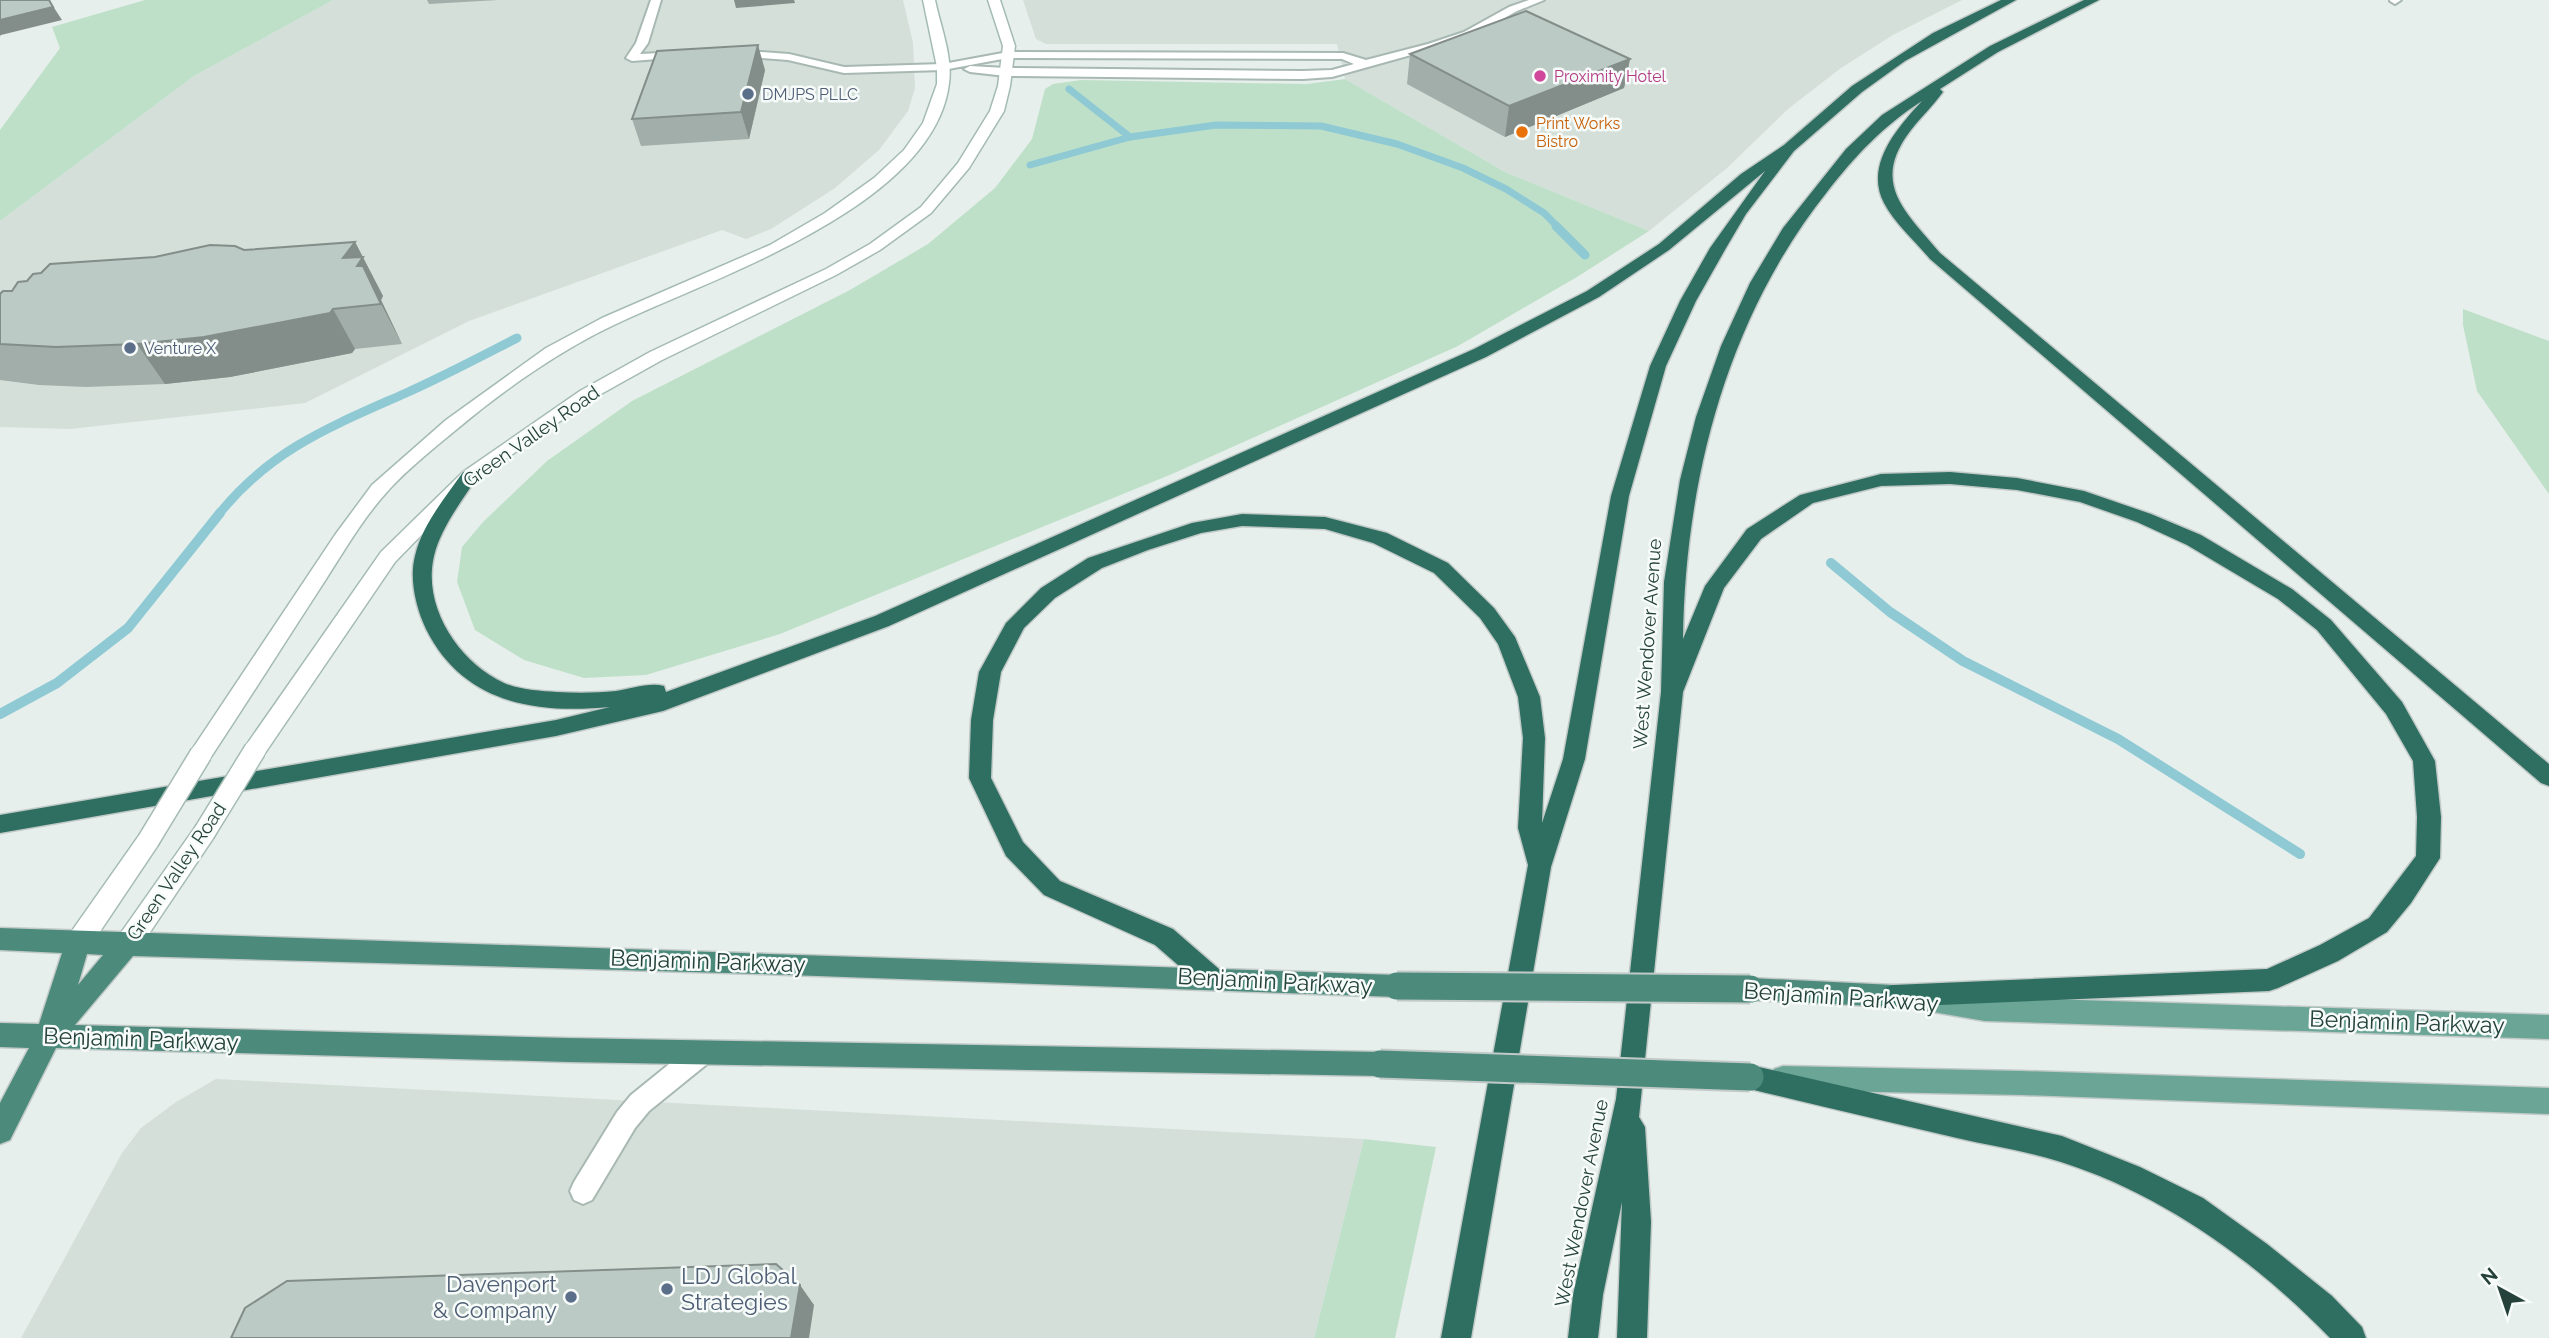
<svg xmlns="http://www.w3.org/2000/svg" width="2549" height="1338" font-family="Raleway,sans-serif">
<rect width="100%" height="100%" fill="#e6efeb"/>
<g fill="#d4dfda">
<path d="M333 0H903L913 43 915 88 908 111 879 150 835 188 771 229 746 239 722 230 469 321 305 403 70 429 0 427V221L194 76Z"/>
<path d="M1023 0H1962L1893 35 1841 68 1788 109 1727 168 1649 231 1505 172 1345 79 1337 44H1046L1036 39Z"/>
<path d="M216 1079 1364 1139 1314 1338H21L122 1153 141 1128 176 1102Z"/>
</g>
<g fill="#bfe0c8">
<path d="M145 0H333L194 76 0 221V130L60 48 52 27Z"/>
<path d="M1345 79 1505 172 1649 231 1577 277 1458 346 1172 474 780 634 646 675 584 678 524 660 475 630 457 582 462 547 483 522 547 461 632 401 850 290 928 244 995 188 1032 139 1045 89 1053 84 1081 80 1307 84Z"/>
<path d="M2463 309 2549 341V494L2477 391 2463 325Z"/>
<path d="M1364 1139 1436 1147 1395 1338H1314Z"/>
</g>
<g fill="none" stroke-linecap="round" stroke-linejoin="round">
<g stroke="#8ec9d4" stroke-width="7">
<path d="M1069 89 1130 137"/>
<path d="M1030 165 1130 137 1216 125 1321 126 1397 144 1463 168 1506 189 1544 213 1558 227"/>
</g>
<g stroke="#8ec9d4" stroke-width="9">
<path d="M1556 226 1585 255"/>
<path d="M219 514C271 449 332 426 406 393 444 376 480 357 517 338"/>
</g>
<g stroke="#8ec9d4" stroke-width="10">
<path d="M1831 563 1890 612 1963 661 2118 739 2300 854"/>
<path d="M0 714 57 683 128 628 220 513"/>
</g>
<g stroke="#a8b8b2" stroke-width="4">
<g id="service">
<path d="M651 0H661L648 43 640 54 680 52 686 55 684 57 632 61 626 58 636 43Z"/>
<path d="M1529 0H1544L1517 11 1472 36 1436 48 1332 77 1303 79 1006 76 970 72 964 69 970 66 1006 68 1303 71 1332 70 1354 64 1342 59 1008 58 943 70 844 73 788 60 734 56 728 53 734 50 789 54 844 67 943 64 1008 52 1343 53 1366 60 1428 44 1464 32 1509 7Z"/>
<path d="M2401 0 2395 4 2390 1V0Z"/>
<path d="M703 1041 712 1044 715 1052 712 1060 649 1111 635 1128 592 1200 583 1204 574 1200 570 1191 574 1182 617 1112 631 1095 694 1044Z"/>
</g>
</g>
<g stroke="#a4bbb3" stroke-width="3">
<g id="secondary">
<path d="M923 0H935C940 25 953 57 949 83 935 206 712 278 616 324 562 349 502 391 457 429 433 449 406 470 386 493 360 522 340 558 319 590 282 647 246 704 209 760L201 763 193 760 190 754 193 748 335 535 372 485 446 420 546 348 602 318 770 245 825 213 874 178 904 150 923 123 937 84V67Z"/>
<path d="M988 0H1000L1015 46 1010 86 1004 111 969 168 931 213 880 250 836 275 662 360 592 399 475 480 395 562 263 756 255 759 247 756 244 750 247 744 381 552 463 472 580 391 650 352 826 269 870 244 921 207 958 163 990 111 998 86 1003 46Z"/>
<path d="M204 824 212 826 216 833 212 840 136 953 127 956 118 953 115 945 118 937 196 826Z"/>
<path d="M148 831 156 834 160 841 156 848 87 951 78 954 69 951 66 943 69 935 140 834Z"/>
</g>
</g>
<g stroke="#c2cac8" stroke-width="3">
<g id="primary">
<path d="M1925 990 1985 997 2549 1015V1039L1985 1021 1916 1009 1912 1001 1916 993Z"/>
<path d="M1783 1066 2022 1071 2549 1088V1114L2022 1095 1783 1090 1774 1087 1770 1078 1774 1069Z"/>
</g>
</g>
<g stroke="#c2cac8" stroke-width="3">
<g id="trunk">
<path d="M0 928 1397 975 1406 978 1410 986 1406 994 1397 997 762 974 133 956 75 1025 568 1038 1380 1052 1389 1055 1393 1064 1389 1073 1380 1076 568 1062 56 1048 10 1140 0 1144V1103L29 1048 0 1047V1023L39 1024 62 953 0 950ZM87 954 103 955 78 985Z"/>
<path d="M1750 978 1893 985 1902 988 1906 996 1902 1004 1893 1007 1750 1000 1741 997 1737 989 1741 981Z"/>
</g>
</g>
<g stroke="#c2cac8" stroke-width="3">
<g id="motorway">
<path d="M2001 0H2016L1905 61 1862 92 1794 151 1746 214 1726 248 1696 301 1666 366 1629 496 1585 759 1551 867 1471 1338H1441L1528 865 1518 828 1523 738 1518 697 1498 644 1480 618 1434 573 1373 543 1325 529 1242 526 1201 533 1148 550 1102 568 1055 598 1024 628 1001 672 993 720 991 778 1023 842 1060 881 1173 929 1219 969 1223 977 1219 985 1210 988 1201 985 1155 945 1044 895 1006 856 969 778 971 720 979 672 1006 623 1041 588 1088 558 1192 523 1242 514 1325 517 1387 533 1448 563 1494 608 1515 637 1540 697 1545 738 1542 823 1563 759 1611 496 1650 366 1680 301 1710 248 1765 171 1669 250 1599 297 1486 357 889 626 663 711 556 736 0 833V815L556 720 610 707C534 714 463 703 426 629 416 608 409 579 415 556 422 525 445 498 463 472L469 470 478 476C462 501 441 527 434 556 422 607 459 662 504 683 520 690 540 691 557 692 577 693 596 693 616 691 631 689 649 682 664 686L666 692 875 616 1474 349 1587 291 1659 244 1741 174 1784 145 1852 86 1933 33Z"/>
<path d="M2084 0H2099L1998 52 1940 89 1943 92C1933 106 1921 117 1911 130 1869 184 1907 213 1940 253L2549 764V786L2541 783 1930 259C1915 241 1895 224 1884 203 1864 165 1898 127 1922 101 1883 126 1855 156 1827 192 1727 318 1685 480 1683 639L1705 586 1747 529 1800 495 1881 474 1950 472 2017 478 2084 491 2151 514 2201 535 2292 589 2331 620 2402 702 2435 761 2441 817 2440 858 2411 903 2387 932 2338 961 2278 988 2269 991 1893 1007 1884 1004 1880 996 1884 988 1893 985 2267 969 2320 945 2369 918 2416 856 2417 817 2413 761 2386 714 2317 630 2278 599 2187 545 2137 522 2080 502 2017 490 1950 484 1881 486 1813 503 1761 539 1724 588 1683 692 1639 1117 1645 1127 1651 1222 1647 1338H1617L1622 1202 1603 1295 1598 1338H1568L1573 1295 1616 1099 1661 692 1664 582 1680 480 1696 417 1721 346 1750 283 1783 228 1846 149 1882 115 1990 46Z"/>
<path d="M1750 1065 2062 1136 2140 1167 2203 1198 2267 1244 2332 1296 2362 1327 2366 1338H2330C2257 1262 2162 1194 2061 1162 2027 1151 1991 1146 1957 1138 1888 1122 1819 1106 1750 1089L1741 1086 1737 1077 1741 1068Z"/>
</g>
</g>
<use href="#service" fill="#fff" fill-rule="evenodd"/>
<use href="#secondary" fill="#fff" fill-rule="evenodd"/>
<use href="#primary" fill="#6aa596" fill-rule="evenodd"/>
<use href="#trunk" fill="#4c8a7c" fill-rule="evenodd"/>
<use href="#motorway" fill="#2f6f62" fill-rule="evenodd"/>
<g stroke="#a4bbb3" stroke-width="24" stroke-linecap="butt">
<g id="secondary-bridge">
<path d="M204 833 255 750"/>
<path d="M148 841 201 754"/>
</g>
</g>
<g stroke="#c2cac8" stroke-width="31" stroke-linecap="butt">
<g id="trunk-bridge">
<path d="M1397 986 1750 989"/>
<path d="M1380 1064 1750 1077"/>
</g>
</g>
<use href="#secondary-bridge" stroke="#fff" stroke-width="21"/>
<use href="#trunk-bridge" stroke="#4c8a7c" stroke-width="27"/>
</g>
<g fill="#a1aea9">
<path d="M427 0H498L429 4Z"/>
<path d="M1410 54 1630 59 1624 88 1505 137 1407 84Z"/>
<path d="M765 70 749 139 641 146 632 119Z"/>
<path d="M355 242 383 296 381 300 402 344 355 349 352 353 230 377 165 384 86 387 39 385 0 380V294L12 291 41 273 155 257Z"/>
</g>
<g fill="#838d89">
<path d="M49 0 62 20 1 35 0 36V20Z"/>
<path d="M734 0H794L795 3 736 8Z"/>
<path d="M758 45 765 70 749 139 741 112Z"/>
<path d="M1630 59 1624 88 1505 137 1509 106Z"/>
<path d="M355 242 383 296 381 300 402 344 380 302 343 258Z"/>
<path d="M333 309 355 349 352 353 230 377 165 384 137 344Z"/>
<path d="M800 1285 814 1305 809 1338H791Z"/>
</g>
<g fill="#bbcac4" stroke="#838d89" stroke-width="2">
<path d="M0 0H49L53 7 0 20Z"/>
<path d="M1526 11 1630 59 1509 106 1410 54Z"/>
<path d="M758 45 741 112 632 119 657 51Z"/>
<path d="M355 242 343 258 363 257 357 266H363L381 304 333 309 330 313 204 337 137 344 56 347 0 344V294L3 291H12L18 282 27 281 33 274 41 273 50 264 155 257 210 245 235 246 244 250Z"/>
<path d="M776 1264 800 1285 791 1338H231L245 1308 287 1281Z"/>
</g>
<circle fill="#d1479c" stroke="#f7fbf9" stroke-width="2.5" cx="1540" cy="76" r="7"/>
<g fill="#5c6f8a" stroke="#f7fbf9" stroke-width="2.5">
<circle cx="748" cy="94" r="7"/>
<circle cx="130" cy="348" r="7"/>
<circle cx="667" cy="1289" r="7"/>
<circle cx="571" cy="1297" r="7"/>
</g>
<circle fill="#e8710a" stroke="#f7fbf9" stroke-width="2.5" cx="1522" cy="132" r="7"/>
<g text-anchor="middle" stroke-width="5" stroke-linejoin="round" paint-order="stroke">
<g font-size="16" fill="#b23c85" stroke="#f7fbf9" text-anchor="start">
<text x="1554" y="82">Proximity Hotel</text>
</g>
<g font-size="16" fill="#4e5e75" stroke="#f7fbf9" text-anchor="start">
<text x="762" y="100">DMJPS PLLC</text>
<text x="144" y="354">Venture X</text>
</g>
<g font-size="16" fill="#c56008" stroke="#f7fbf9" text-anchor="start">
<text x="1536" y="129">Print Works<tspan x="1536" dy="18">Bistro</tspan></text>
</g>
<g font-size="19" fill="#24423a" stroke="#f7fbf9">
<text transform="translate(531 436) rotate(-35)" y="7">Green Valley Road</text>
<text transform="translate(1647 644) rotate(-86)" y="7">West Wendover Avenue</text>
<text transform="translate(176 871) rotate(-56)" y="7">Green Valley Road</text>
<text transform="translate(1581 1203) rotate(-79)" y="7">West Wendover Avenue</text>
</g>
<g font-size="23" fill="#24423a" stroke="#f7fbf9">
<text transform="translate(708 961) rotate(2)" y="8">Benjamin Parkway</text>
<text transform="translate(1275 981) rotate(3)" y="8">Benjamin Parkway</text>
<text transform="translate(1841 997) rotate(4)" y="8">Benjamin Parkway</text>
<text transform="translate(2407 1022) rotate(2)" y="8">Benjamin Parkway</text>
<text transform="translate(141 1039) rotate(2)" y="8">Benjamin Parkway</text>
</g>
<g font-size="23" fill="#4e5e75" stroke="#f7fbf9" text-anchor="start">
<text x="681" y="1284">LDJ Global<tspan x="681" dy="26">Strategies</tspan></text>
<text x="557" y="1292" text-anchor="end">Davenport<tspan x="557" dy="26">&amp; Company</tspan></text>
</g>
</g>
<g transform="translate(2500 1289) rotate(320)" stroke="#f7fbf9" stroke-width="5" paint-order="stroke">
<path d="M0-5L12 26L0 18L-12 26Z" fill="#24423a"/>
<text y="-10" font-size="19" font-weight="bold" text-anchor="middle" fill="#24423a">N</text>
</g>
</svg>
